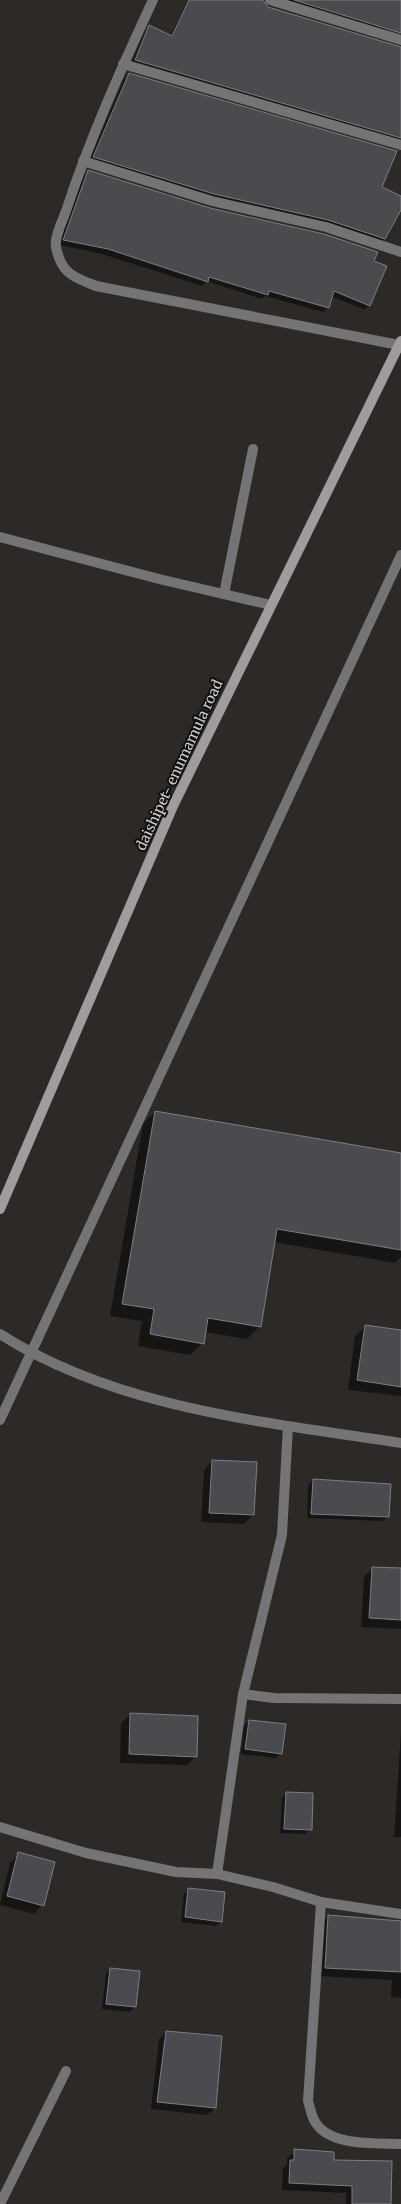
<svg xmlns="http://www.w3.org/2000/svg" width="401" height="2204" font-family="Merriweather,serif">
<rect width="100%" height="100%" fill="#2c2926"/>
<g fill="#0007">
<path d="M188 0H209L401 48V138L396 142 131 65 145 31 149 26 170 37Z"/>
<path d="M278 0H398L387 28 382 33Z"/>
<path d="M129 74 401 198V207L384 239 379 244 209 199 89 162 124 79Z"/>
<path d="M88 171 372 261 369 305 365 310 331 296 328 307 323 312 265 296 262 299 206 281 202 286 102 254 59 245 83 176Z"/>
<path d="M155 1112 401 1154V1257L395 1263 274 1242 260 1326 247 1339 204 1332 202 1343 190 1355 138 1346 142 1321 110 1316 143 1124Z"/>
<path d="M365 1327 401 1332V1396L348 1390 355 1336Z"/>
<path d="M212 1461 255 1464 253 1515 244 1524 201 1522 204 1470Z"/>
<path d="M313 1480 388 1516 383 1521 307 1518 308 1485Z"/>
<path d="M373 1568 401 1570V1629L361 1627 364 1577Z"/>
<path d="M130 1715 196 1756 187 1765 120 1763 121 1723Z"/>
<path d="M249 1721 281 1753 276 1758 241 1754 244 1726Z"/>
<path d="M401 1732V1837H394Z"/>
<path d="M287 1793 310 1829 305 1834 280 1833 282 1798Z"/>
<path d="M19 1854 42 1905 34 1914 0 1905 10 1863Z"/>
<path d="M189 1889 221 1921 216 1926 181 1922 184 1894Z"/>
<path d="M328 1917 401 1943V1998L391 1997 392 1980 317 1976 320 1925Z"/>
<path d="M110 1969 135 2007 130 2012 102 2009 106 1974Z"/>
<path d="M166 2032 215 2108 207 2115 151 2109 159 2040Z"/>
<path d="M295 2151 332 2161 390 2204H346V2193L282 2190 283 2168 287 2164V2158Z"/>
</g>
<g fill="#4b4b4f" stroke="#7d7d82">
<path d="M189 0H263L268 7 401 47V138L135 60 149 25 172 36Z"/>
<path d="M294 0H401V33Z"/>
<path d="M129 73 397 151 382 187 401 196V210L385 239 328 220 214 194 93 157Z"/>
<path d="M88 170 210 208 324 234 378 252 374 261 387 266 370 306 334 291 329 308 269 291 268 295 209 277 208 282 108 249 63 240Z"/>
<path d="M155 1111 401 1153V1250L277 1229 261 1327 208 1318 204 1344 150 1334 154 1309 122 1304Z"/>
<path d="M365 1325 401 1330V1387L357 1380Z"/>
<path d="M212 1460 257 1462 254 1515 209 1513Z"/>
<path d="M313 1479 391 1484 389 1517 311 1514Z"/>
<path d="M372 1567 401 1568V1620L369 1618Z"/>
<path d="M130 1713 198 1716 197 1757 129 1754Z"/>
<path d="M249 1720 286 1724 282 1754 245 1749Z"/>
<path d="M286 1792 313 1793 312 1830 284 1829Z"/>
<path d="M18 1852 55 1862 44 1906 7 1896Z"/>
<path d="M188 1888 225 1892 222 1922 185 1917Z"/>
<path d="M328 1915 401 1921V1972L325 1968Z"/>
<path d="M110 1968 140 1971 136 2007 106 2004Z"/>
<path d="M166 2031 222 2036 216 2108 157 2102Z"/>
<path d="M294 2149 334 2152V2160L392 2161 391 2204H352V2186L289 2183 290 2160H294Z"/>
</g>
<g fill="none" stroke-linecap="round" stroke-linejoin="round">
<g stroke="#757373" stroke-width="10">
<path d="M0 537 159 579 271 605"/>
<path d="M224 594 253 449"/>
<path d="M0 2204 66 2071"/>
</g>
<g stroke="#757373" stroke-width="10">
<path d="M153 0C121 69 90 138 66 211 63 220 54 237 56 247 61 273 73 277 96 286L399 345"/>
<path d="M270 0 401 40"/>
<path d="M123 64 401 145"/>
<path d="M83 161 212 201 326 227 401 252"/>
<path d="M0 1334C117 1409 266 1422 401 1443"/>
<path d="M0 1420 401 555"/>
<path d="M288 1426 282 1535 243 1694 274 1698 401 1699"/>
<path d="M0 1827 86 1853 176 1872 217 1874 273 1887 321 1902 401 1914"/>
<path d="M217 1874 243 1694"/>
<path d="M321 1902 308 2101C310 2107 311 2114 314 2120 328 2147 375 2143 401 2144"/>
</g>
<path stroke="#a09c9d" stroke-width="10" d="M0 1209 173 806 401 341"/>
</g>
<g text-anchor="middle" stroke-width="4" stroke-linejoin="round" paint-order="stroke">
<g font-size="14" fill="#d3d1cf" stroke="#131211">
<text transform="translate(179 765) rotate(-65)" y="5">daishipet- enumamula road</text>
</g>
</g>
</svg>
